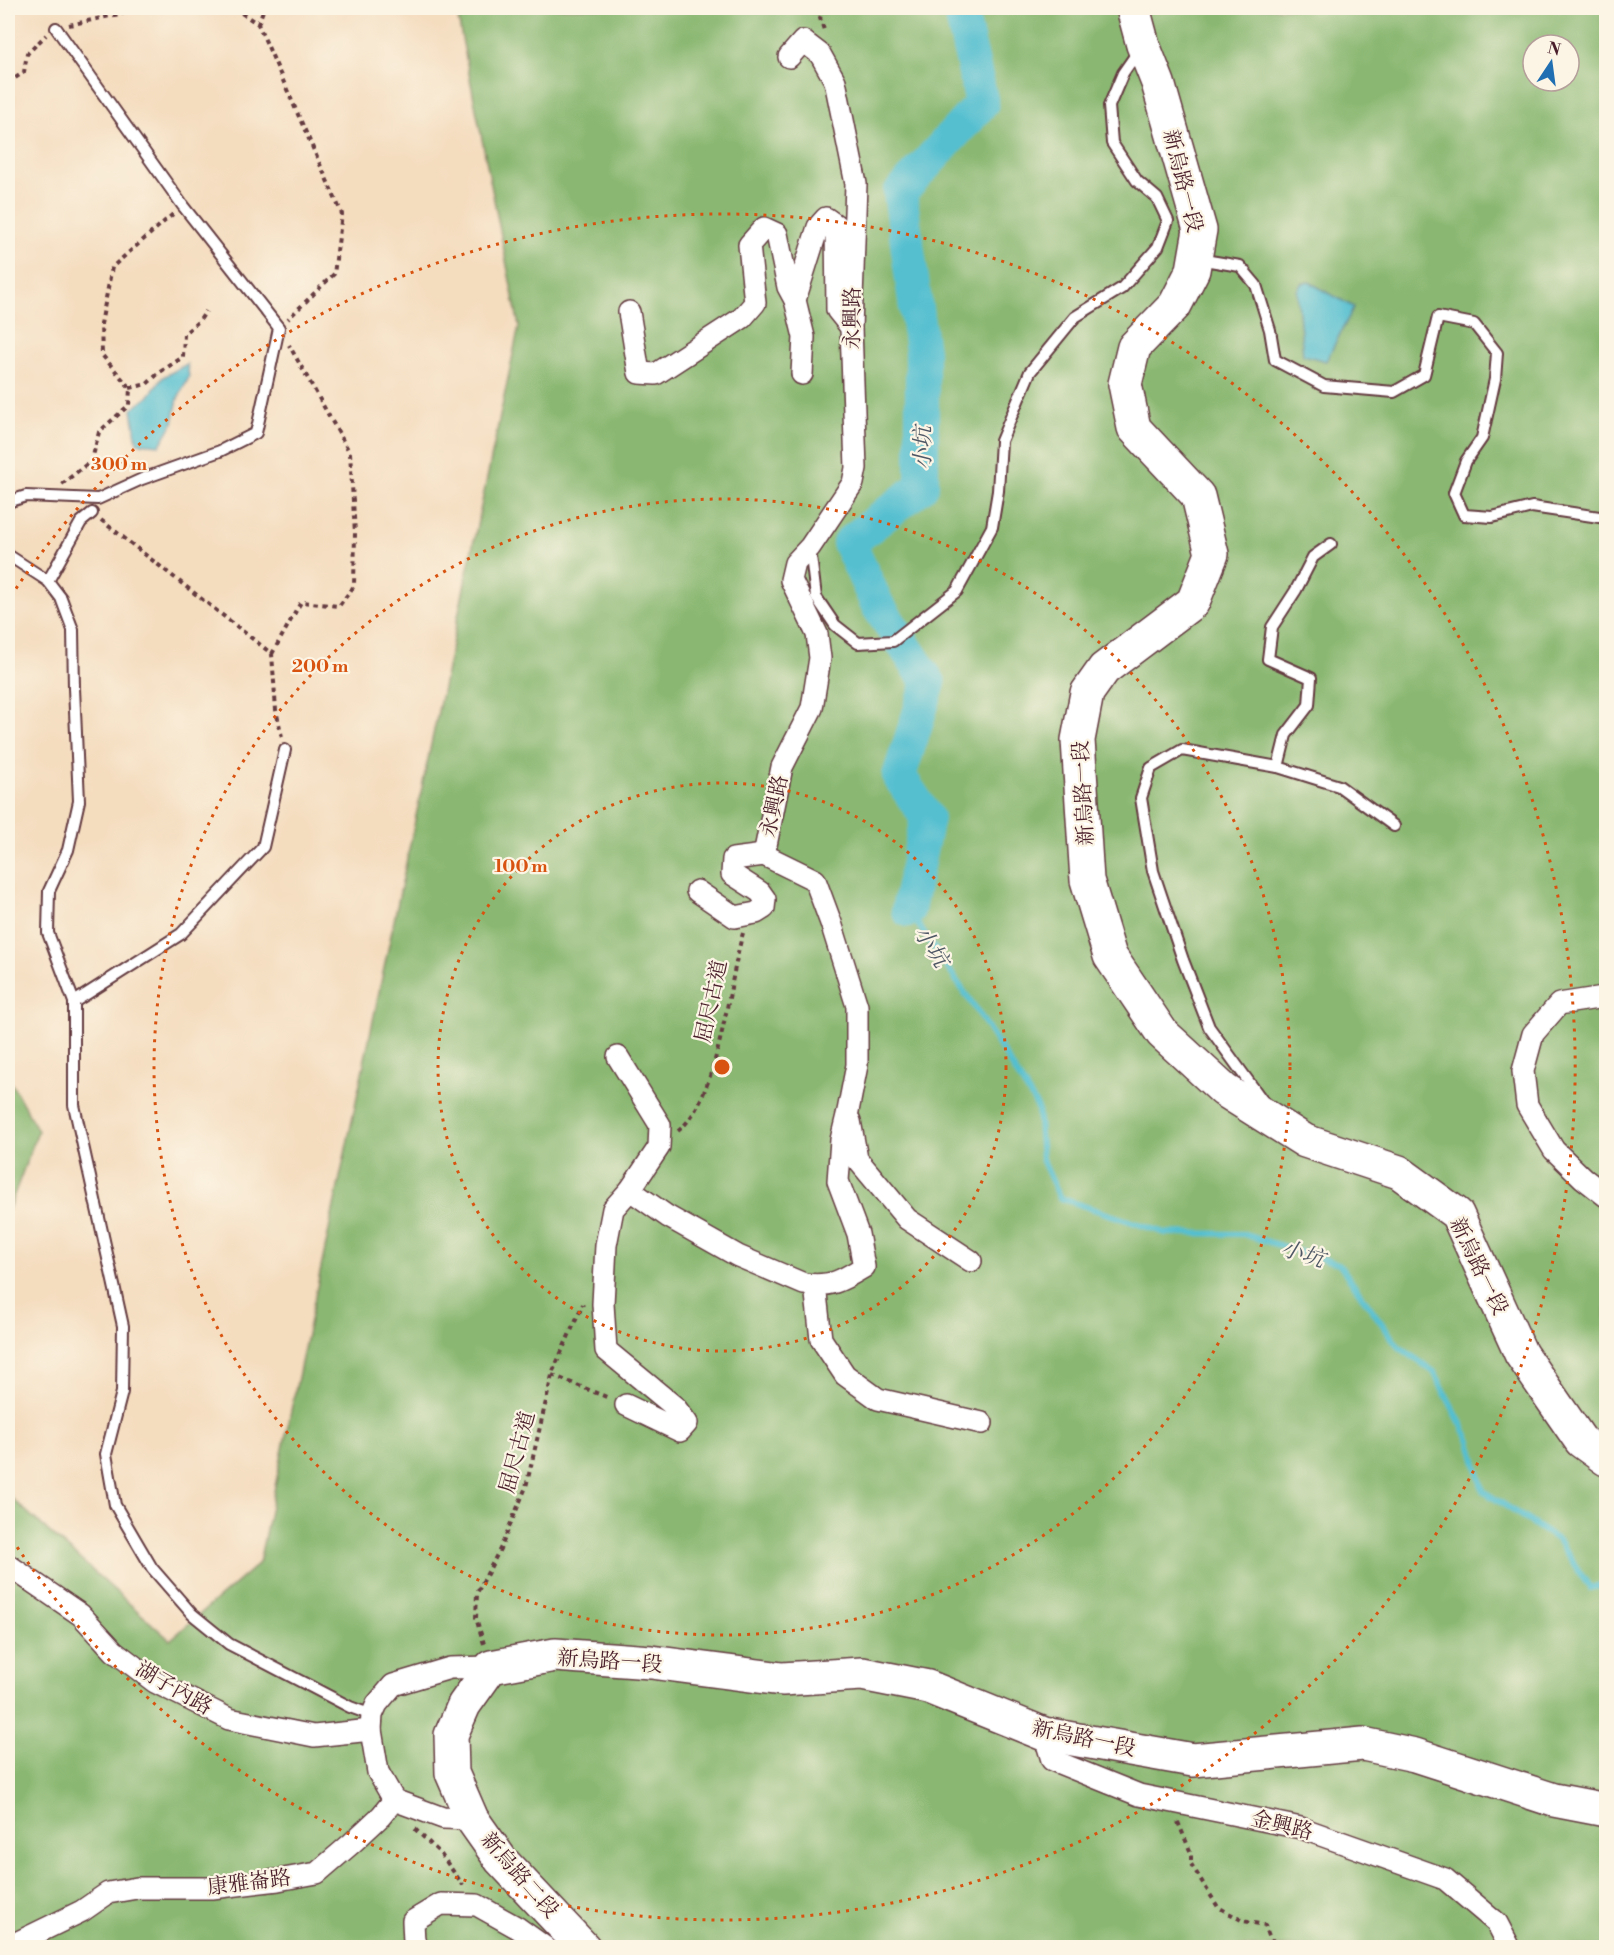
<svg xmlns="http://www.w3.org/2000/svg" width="1614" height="1955" font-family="'Libre Bodoni','Noto Serif TC',serif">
<rect width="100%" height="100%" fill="#fcf5e5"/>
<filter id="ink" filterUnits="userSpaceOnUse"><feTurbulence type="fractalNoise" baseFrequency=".0167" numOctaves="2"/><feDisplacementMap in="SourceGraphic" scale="12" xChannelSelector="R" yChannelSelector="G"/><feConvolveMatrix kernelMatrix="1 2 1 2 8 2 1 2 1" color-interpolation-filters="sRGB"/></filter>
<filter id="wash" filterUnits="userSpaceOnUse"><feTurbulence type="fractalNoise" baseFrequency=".008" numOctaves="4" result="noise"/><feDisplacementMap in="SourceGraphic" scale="24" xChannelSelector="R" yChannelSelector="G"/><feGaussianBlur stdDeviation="1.35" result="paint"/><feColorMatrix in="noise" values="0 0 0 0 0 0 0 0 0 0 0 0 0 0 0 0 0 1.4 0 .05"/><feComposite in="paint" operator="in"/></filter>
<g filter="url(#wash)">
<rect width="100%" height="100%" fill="#f4dcbe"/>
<g fill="#8ab872" stroke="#6a6c4e" stroke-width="1.5" fill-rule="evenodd">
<path d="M456 8H1606V1947H8V1495L170 1640 259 1563 519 326ZM1533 45H1569V81H1533Z"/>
<path d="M8 1077 38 1131 8 1211Z"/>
</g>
<g fill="#54bfd0" stroke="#4f6f7e" stroke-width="1.5">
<path d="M1309 282 1354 307 1326 361 1303 355 1297 291 1301 284Z"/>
<path d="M187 364 189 377 178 398 173 423 160 445 137 443 132 409 148 397 163 377Z"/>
</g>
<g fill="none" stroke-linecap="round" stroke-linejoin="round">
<path stroke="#54bfd0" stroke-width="6" d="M908 910 978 1012 1038 1108 1042 1159 1060 1198 1165 1233 1243 1234 1339 1264 1398 1346 1434 1372 1470 1441 1483 1491 1558 1540 1590 1588 1606 1584"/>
<path stroke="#54bfd0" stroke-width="34" d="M908 910 927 818 899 776 929 683 878 606 849 543 922 486V351L900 193 982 103 960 8"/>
</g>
</g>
<g filter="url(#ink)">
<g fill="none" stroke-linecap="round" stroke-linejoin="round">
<g stroke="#643b41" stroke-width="14">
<g id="lane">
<path d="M1198 259 1240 266 1256 285 1270 330 1275 360 1324 386 1394 392 1424 375 1438 317 1474 324 1497 353 1495 379 1482 438 1466 461 1454 493 1464 515 1492 517 1532 507 1606 518"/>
<path d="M8 502 26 496 98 499 142 479 220 451 256 433 279 328 183 206 56 28"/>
<path d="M810 548 816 597 835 625 858 643 893 641 957 591 992 527 998 491 1001 441 1030 372 1075 317 1122 288 1158 247 1168 221 1157 198 1137 181 1112 143 1109 106 1123 73 1139 50"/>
<path d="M8 555 48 581 61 598 73 630 74 688 79 801 68 850 49 891 48 933 74 1002V1105L123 1326 122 1392 106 1454 115 1505 152 1568 192 1614 229 1644 350 1707 372 1715"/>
<path d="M48 581 81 522 92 513"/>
<path d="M1278 767 1286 735 1309 705 1311 678 1268 659 1272 627 1296 590 1313 557 1331 544"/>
<path d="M74 1002 181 934 263 847 285 750"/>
<path d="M1262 1100 1209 1027 1183 960 1153 871 1141 798 1151 768 1182 750 1278 767 1339 786 1394 826"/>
</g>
</g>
<g stroke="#643b41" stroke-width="24">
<g id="street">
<path d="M795 300 804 337 802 374"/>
<path d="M629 312 639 373 656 374 742 318 755 303 749 245 764 228 777 234 788 287 795 300 818 227 826 218 836 225 837 310 849 325"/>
<path d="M764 855 782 767 812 708 820 658 817 634 791 580 795 563 810 547 853 483 856 468 851 328 856 184 835 81 820 54 803 41 789 57"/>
<path d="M697 891 735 917 756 913 764 908 765 899 760 892 732 874 733 859 764 855"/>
<path d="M1606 998 1604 997 1559 1004 1533 1034 1523 1071 1527 1105 1554 1150 1583 1178 1606 1196"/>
<path d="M618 1057 660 1125 659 1147 630 1190 613 1209 606 1245 603 1304 606 1350 675 1407 687 1423 680 1431 626 1405"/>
<path d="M850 1121 857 1159 907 1219 971 1261"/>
<path d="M630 1190 667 1216 738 1256 804 1284C832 1287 841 1281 864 1267L858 1234 838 1181 841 1140 848 1111 857 1065V1006L831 923 815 880 764 855"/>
<path d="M815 1285 821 1339 845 1375 878 1399 982 1423"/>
<path d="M8 1565 81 1615 114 1651 155 1682 229 1719 314 1736 371 1730"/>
<path d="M1044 1734 1052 1760 1139 1795 1301 1828 1445 1879 1497 1923 1510 1948"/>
<path d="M394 1800 378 1772 371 1730 372 1715 377 1704 393 1685 450 1668 491 1667"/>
<path d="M8 1947 82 1911 108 1893 137 1888H212L278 1880 317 1873 352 1843 381 1816 394 1800 443 1818 472 1819"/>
<path d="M419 1948 414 1942 413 1921 441 1904 477 1905 518 1928 546 1948"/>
</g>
</g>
<g stroke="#643b41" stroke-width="36">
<g id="primary">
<path d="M1133 8 1143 45 1158 83 1200 230 1193 270 1175 305 1134 347 1125 384 1134 428 1198 496 1212 554 1193 602 1104 669 1087 693 1078 740 1087 880 1110 956 1162 1033 1224 1090 1305 1141 1399 1172 1457 1214 1521 1354 1581 1441 1606 1459"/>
<path d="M584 1948 501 1860 472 1819 452 1773 451 1735 464 1705 491 1667 555 1655 651 1662 782 1679 862 1674 928 1687 1044 1734 1193 1760 1363 1744 1415 1755 1554 1800 1606 1810"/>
</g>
</g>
<g stroke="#643b41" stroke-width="4" stroke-dasharray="4.5 4.5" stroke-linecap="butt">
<path d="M234 8 258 24 342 214 334 274 288 319"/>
<path d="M824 8 820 18 825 33"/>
<path d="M258 24 264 8"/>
<path d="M69 25 147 8"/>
<path d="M8 83 24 72 27 54 46 35"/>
<path d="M130 388 147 384 160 372 183 357 184 334 200 320 206 311"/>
<path d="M62 484 92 460 99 432 129 405 130 388 102 355 101 324 112 267 173 214"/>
<path d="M101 520 272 654 276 710 282 737"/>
<path d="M272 654 301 602 339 606 354 586 355 533 350 453 289 345"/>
<path d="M678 1131C719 1099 728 984 743 933"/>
<path d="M552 1375 609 1398"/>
<path d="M484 1644 476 1618 477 1593 501 1547 526 1487 553 1371 583 1304"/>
<path d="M1178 1822 1191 1853V1864L1218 1907 1243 1921 1265 1925 1269 1936 1279 1948"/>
<path d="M415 1829 440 1853 463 1885"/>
</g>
<use href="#lane" stroke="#fff" stroke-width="10"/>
<use href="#street" stroke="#fff" stroke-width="21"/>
<use href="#primary" stroke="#fff" stroke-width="33"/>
</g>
</g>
<g fill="none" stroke="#d8530f" stroke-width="3" stroke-dasharray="3 6">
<circle cx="722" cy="1067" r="284"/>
<circle cx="722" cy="1067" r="568"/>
<path d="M11 596A853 853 0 1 1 11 1538"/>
</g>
<g text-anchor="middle" stroke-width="4.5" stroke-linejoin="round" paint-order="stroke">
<g font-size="21" fill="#4a1f2b" stroke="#fcf5e5">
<text transform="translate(1183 181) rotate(76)" y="7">新烏路一段</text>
<text transform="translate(852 318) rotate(-90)" y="7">永興路</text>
<text transform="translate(1083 793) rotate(-93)" y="7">新烏路一段</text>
<text transform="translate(774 806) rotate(-78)" y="7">永興路</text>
<text transform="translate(711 1001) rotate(-78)" y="7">屈尺古道</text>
<text transform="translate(1479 1266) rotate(64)" y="7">新烏路一段</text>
<text transform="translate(517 1452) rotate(-75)" y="7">屈尺古道</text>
<text transform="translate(610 1661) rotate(4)" y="7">新烏路一段</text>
<text transform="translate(174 1688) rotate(30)" y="7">湖子內路</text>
<text transform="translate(1084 1738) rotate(12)" y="7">新烏路一段</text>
<text transform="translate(1282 1825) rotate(14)" y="7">金興路</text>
<text transform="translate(520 1875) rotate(49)" y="7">新烏路二段</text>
<text transform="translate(249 1882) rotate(-7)" y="7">康雅崙路</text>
</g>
<g font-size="22" font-style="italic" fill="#4e5765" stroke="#fcf5e5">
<text transform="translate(922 448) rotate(-90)" y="8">小坑</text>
<text transform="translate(932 946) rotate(57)" y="8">小坑</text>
<text transform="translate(1303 1253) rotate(17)" y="8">小坑</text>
</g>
</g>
<circle cx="722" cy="1067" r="9" fill="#d8530f" stroke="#fcf5e5" stroke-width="3"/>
<g font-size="18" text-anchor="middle" font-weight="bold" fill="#d8530f" stroke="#fcf5e5" stroke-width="4.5" stroke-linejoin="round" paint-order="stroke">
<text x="119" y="470">300 m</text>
<text x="320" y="672">200 m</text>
<text x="521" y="872">100 m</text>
</g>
<rect width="1614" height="1955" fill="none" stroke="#fcf5e5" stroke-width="30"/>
<g transform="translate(1551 63) rotate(13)"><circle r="28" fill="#fcf5e5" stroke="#b59f9b" stroke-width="1.5"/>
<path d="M0-4.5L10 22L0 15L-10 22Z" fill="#1f6fb2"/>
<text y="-9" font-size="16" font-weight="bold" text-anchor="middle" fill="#4a1f2b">N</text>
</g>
</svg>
